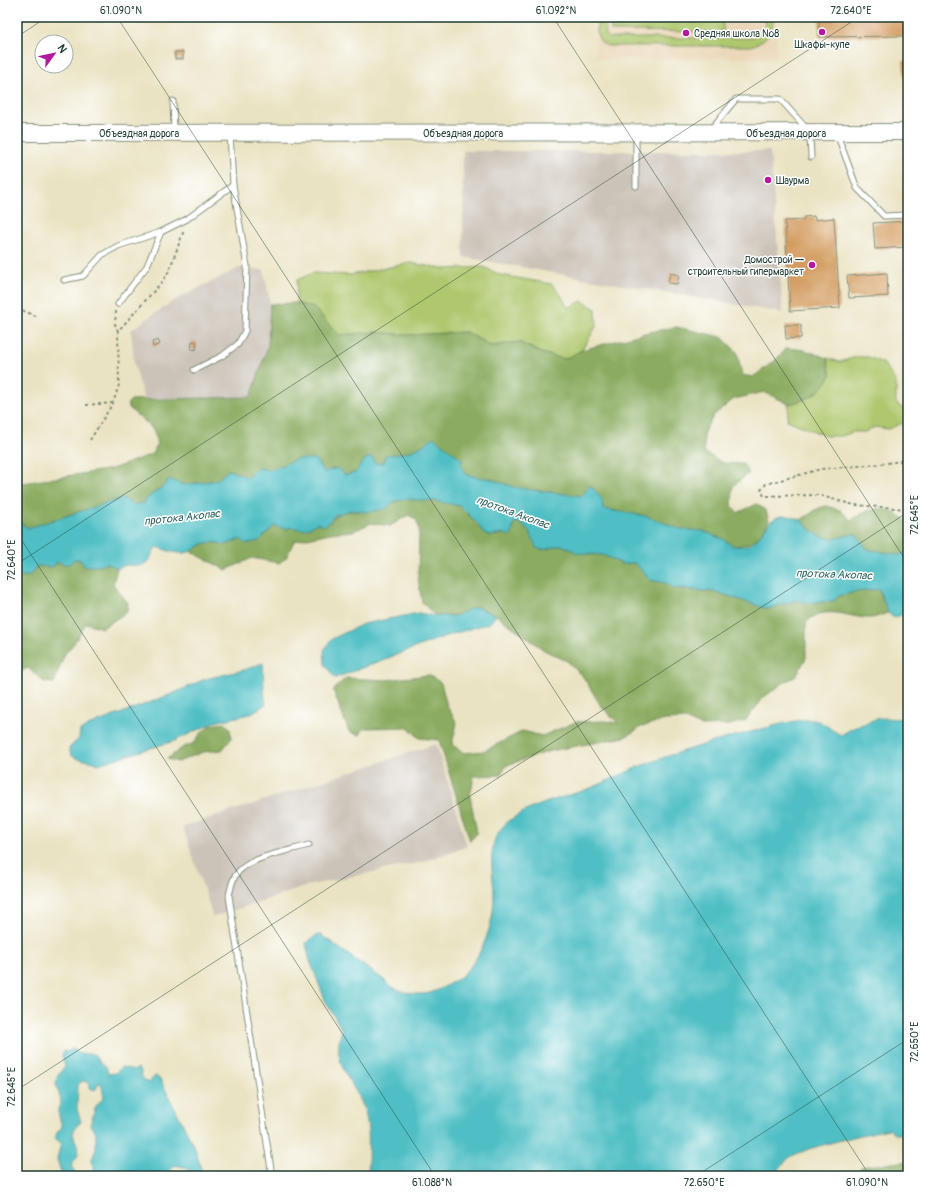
<svg xmlns="http://www.w3.org/2000/svg" width="925" height="1193" font-family="Pangolin,sans-serif">
<rect width="100%" height="100%" fill="#fff"/>
<filter id="ink" filterUnits="userSpaceOnUse"><feTurbulence type="fractalNoise" baseFrequency=".025" numOctaves="2"/><feDisplacementMap in="SourceGraphic" scale="8" xChannelSelector="R" yChannelSelector="G"/><feConvolveMatrix kernelMatrix="1 2 1 2 8 2 1 2 1" color-interpolation-filters="sRGB"/></filter>
<filter id="wash" filterUnits="userSpaceOnUse"><feTurbulence type="fractalNoise" baseFrequency=".012" numOctaves="4" result="noise"/><feDisplacementMap in="SourceGraphic" scale="16" xChannelSelector="R" yChannelSelector="G"/><feGaussianBlur stdDeviation="0.9" result="paint"/><feColorMatrix in="noise" values="0 0 0 0 0 0 0 0 0 0 0 0 0 0 0 0 0 1.4 0 .05"/><feComposite in="paint" operator="in"/></filter>
<g filter="url(#wash)">
<rect width="100%" height="100%" fill="#eae3c3"/>
<path fill="#ebd8ba" d="M595 17H777L776 58 595 59Z"/>
<g fill="#cbc3b8">
<path d="M463 151H770L783 313 463 257Z"/>
<path d="M239 268 264 270 270 304 268 346 251 397 144 399 134 363 131 330 175 300Z"/>
<path d="M436 744 467 846 422 862 311 885 213 917 183 827Z"/>
</g>
<g fill="#afc86e" stroke="#678251">
<path d="M597 17H605L606 36 610 38H750C761 35 766 29 766 17H773C773 33 766 41 751 46H609C595 43 597 29 597 17Z"/>
<path d="M611 17H723V32L611 31Z"/>
<path d="M410 263 445 269 484 267 500 275 552 284 561 295 568 308 582 301 596 309 597 325 582 350 565 359 541 353 519 342 491 346 466 332 408 335 375 332 339 335 314 308 296 303 297 280 313 273 350 275Z"/>
<path d="M856 357H869L884 364 896 382V403L902 408 908 407V421L888 429 875 427 865 432H854L841 436H826L787 420 789 404C809 399 820 394 831 375L827 358 840 362Z"/>
</g>
<g fill="#8bac61" stroke="#55744a">
<path d="M296 303 314 308 339 335 375 332 408 335 466 332 491 346 519 342 541 353 565 359 582 350 645 333 676 327 722 337 737 352 742 375 753 377 776 360 786 348 805 350 827 358 831 375C820 394 809 399 789 404L764 392 734 399 714 415 704 432V452L723 463 743 464 749 473 733 486 732 505 737 513 757 504 766 511 769 521C759 539 753 545 733 546L723 539 702 531 680 529 646 516 603 509 582 496 533 490 513 487 491 479 467 475 461 466 425 446 405 453 385 455 384 463H375L365 459 355 473 345 475 337 468 324 472 297 459 270 470 256 468 248 477 228 470 217 480 184 485 169 479C162 490 152 491 143 503L133 505 123 498 28 528 17 521V484L112 469 152 454 157 445C156 442 156 436 154 432 148 420 133 416 127 404L131 400 251 397 268 346 270 304Z"/>
<path d="M403 499C416 500 451 500 461 507 468 512 482 534 488 535 495 537 505 533 512 534L514 522C528 523 536 540 543 550L562 545 578 553 603 555 622 564 635 563 650 580 667 583 674 588 716 592 768 609 796 600 807 603 833 601 839 596 855 592 879 589 888 613C883 614 876 618 870 618 847 618 824 603 806 623V658L796 676 783 683 764 697 746 720 730 725 701 726 685 719 665 720 641 727 625 737 550 751 507 765 500 775 474 776 470 796 477 833 470 841 439 740 419 738 408 727 364 728 360 735 349 732 333 690 346 678 386 680 429 675 441 683 447 706 457 723 452 744 463 753 484 751 523 731 542 736 576 722 605 721 618 723 601 706 584 678 567 661 544 650 496 615 476 607 455 616H435L422 602 418 578 419 528 416 519 408 515 390 526 371 523 354 531 330 533 294 541 286 558 279 563 252 558 226 570 190 551C203 543 210 540 226 545L240 539 259 541 274 526 286 529 293 527C306 532 308 525 319 523 322 522 326 523 329 523 343 504 353 515 371 510 382 508 392 502 403 499Z"/>
<path d="M826 506 840 510 851 520C868 509 880 504 898 515 902 517 905 519 908 523V549L906 552 899 555 867 549 856 534C849 534 844 537 837 538 823 541 809 530 801 520L817 509Z"/>
<path d="M75 559 99 566 105 563 117 568 113 584 128 603 127 612 102 628 86 623 74 643 64 655 54 683 44 682 28 668 19 672 17 679V576H29L37 566 53 567 57 562Z"/>
<path d="M225 723 230 728 231 739 222 750 203 752 178 762 167 759 182 748 194 743 201 733 211 725Z"/>
<path d="M908 1161V1176H853L861 1167Z"/>
</g>
<g fill="#50bfc5" stroke="#387e7c">
<path d="M433 437 462 459 461 466 467 475 491 479 513 487 533 490 582 496 590 485 602 499 603 509 646 516 680 529 702 531 723 539 733 546C738 546 745 547 749 545 769 534 767 505 801 520 809 530 823 541 837 538 844 537 849 534 856 534L867 549 899 555 906 552 908 549V607L905 613 894 618 888 613 879 589 855 592 839 596 833 601 807 603 796 600 768 609 716 592 674 588 666 583 650 580 635 563 622 564 603 555 578 553 562 545 543 550 536 548C532 536 528 523 514 522L512 534 509 536 504 533 490 536 484 534 478 524 460 506 435 501 403 499 393 502 386 509 366 512 351 510 335 515 325 526 317 523C309 529 302 531 293 527L286 529 274 526 259 541 246 544 240 539 226 545C197 536 201 553 181 553 173 553 164 549 156 547L148 562 140 566 127 565 117 568 105 563 99 566H84L80 559H75L68 565 57 562 53 567 37 566 29 576H17V521L28 528 123 498 133 505 143 503C152 491 162 491 169 479L184 485 217 480 228 470 248 477 256 468 270 470 297 459H315L324 472 337 468 345 475 355 473 365 459 372 457 375 463H384L385 455C404 454 419 451 433 437Z"/>
<path d="M475 607 496 615 490 623 446 636 335 678 325 665 324 650 332 639 363 624 419 613 435 616H455Z"/>
<path d="M263 663C264 677 263 691 266 704L250 714 215 722 174 741 98 764C87 758 80 762 71 755L69 748 79 739 80 731 88 726 172 694 205 679 244 670Z"/>
<path d="M878 718 908 719V1130L902 1134H895L889 1129C872 1132 799 1149 789 1158 782 1164 779 1171 772 1176H369C367 1158 370 1139 367 1121 362 1085 328 1070 342 1030L325 1000 309 958 306 943 317 935H321L384 980C394 990 405 994 420 994 430 995 442 988 451 983 480 968 495 924 494 893 493 874 487 847 500 830 518 806 569 797 596 786 610 780 624 773 638 767 677 752 718 740 758 730 775 726 794 719 812 720 822 720 832 731 841 735L851 729Z"/>
<path d="M74 1048 79 1054H94L100 1063 106 1066 108 1074 116 1073 121 1067 135 1070 138 1068 141 1071V1076L146 1082 151 1083V1080L155 1076 160 1079 195 1148 203 1176H192L188 1168 175 1165 165 1176H94L92 1159 96 1149V1133L90 1125 96 1106 104 1097 101 1083H98L97 1088 95 1090 90 1088 89 1083 83 1081 78 1084 77 1109 81 1122C65 1136 79 1137 78 1154 77 1159 73 1160 71 1164L76 1176H62L57 1159 61 1143 55 1138 58 1131 62 1127 59 1116 58 1109 61 1101 56 1084 58 1075 65 1067 62 1055 64 1051 67 1052Z"/>
</g>
<g id="blocks">
<g fill="#d39b5f">
<path d="M819 18H908V36L819 37Z"/>
<rect x="175" y="52" width="8" height="7"/>
<path d="M903 61H908V77H904Z"/>
<path d="M814 216 815 220 834 218 840 308 790 311 785 221 804 220V217Z"/>
<path d="M908 221V247L875 249 873 223Z"/>
<path d="M670 273 679 275 677 284 668 283Z"/>
<path d="M887 273 888 296 849 298 847 276Z"/>
<path d="M785 325H801V338L786 339Z"/>
<path d="M158 340 160 344 153 347 152 342Z"/>
<path d="M192 341 197 342 196 350 191 349Z"/>
</g>
</g>
</g>
<g filter="url(#ink)">
<use href="#blocks" fill-opacity="0" stroke="#84907c" stroke-width="1"/>
<g fill="none" stroke-linecap="round" stroke-linejoin="round">
<g stroke="#84907c" stroke-width="7">
<g id="lane">
<path d="M173 101 174 130"/>
<path d="M711 129 736 99H780L806 128"/>
<path d="M837 134 857 188 884 216 908 215"/>
<path d="M810 135 811 157"/>
<path d="M636 186V134"/>
<path d="M64 280 83 276 102 255 118 246 161 232 187 219 233 185"/>
<path d="M118 304 147 266 161 232"/>
<path d="M194 370 222 356 238 344 245 331 247 266 233 185 230 134"/>
<path d="M272 1176 229 896C231 887 232 878 239 871 253 856 289 851 309 845"/>
</g>
</g>
<g stroke="#84907c" stroke-width="18">
<path id="primary" d="M17 133 908 132"/>
</g>
<g stroke="#84907c" stroke-width="2" stroke-dasharray="3 3" stroke-linecap="butt">
<path d="M17 308 38 317"/>
<path d="M116 311 115 324 118 331"/>
<path d="M86 405 113 403"/>
<path d="M90 440 113 403 119 385 118 331 162 282 169 271 184 230"/>
<path d="M908 460 880 464 821 469 766 484 761 490 764 496 818 495 854 505 908 509"/>
</g>
<use href="#lane" stroke="#fff" stroke-width="5"/>
<use href="#primary" stroke="#fff" stroke-width="16"/>
</g>
</g>
<path fill="none" stroke="#1f3d34" stroke-width="1" stroke-opacity="0.45" d="M117 17 870 1176M553 17 908 564M17 37 47 17M17 533 435 1176M17 564 859 17M17 1090 908 512M696 1176 908 1039"/>
<g fill="#b5179e" stroke="#fff" stroke-width="1.5">
<circle cx="822" cy="32" r="4"/>
<circle cx="686" cy="33" r="4"/>
<circle cx="768" cy="180" r="4"/>
<circle cx="812" cy="265" r="4"/>
</g>
<g text-anchor="middle" stroke-width="3" stroke-linejoin="round" paint-order="stroke">
<g font-size="10" fill="#1f3d34" stroke="#fff" text-anchor="start">
<text x="694" y="37">Средняя школа №8</text>
<text x="822" y="48" text-anchor="middle">Шкафы-купе</text>
<text x="776" y="184">Шаурма</text>
<text x="804" y="263" text-anchor="end">Домострой —<tspan x="804" dy="12">строительный гипермаркет</tspan></text>
</g>
<g font-size="10" fill="#1f3d34" stroke="#fff">
<text x="139" y="137">Объездная дорога</text>
<text x="463" y="137">Объездная дорога</text>
<text x="786" y="137">Объездная дорога</text>
</g>
<g font-size="11" font-style="italic" fill="#2e6460" stroke="#fff">
<text transform="translate(513 512) rotate(20)" y="4">протока Акопас</text>
<text transform="translate(182 517) rotate(-6)" y="4">протока Акопас</text>
<text transform="translate(834 574) rotate(2)" y="4">протока Акопас</text>
</g>
</g>
<rect width="925" height="1193" fill="none" stroke="#fff" stroke-width="44"/>
<g transform="translate(54 54) rotate(57)"><circle r="19" fill="#ffffff" stroke="#a5b1ae"/>
<path d="M0-3L7 15L0 10L-7 15Z" fill="#b5179e"/>
<text y="-6" font-size="11" font-weight="bold" text-anchor="middle" fill="#1f3d34">N</text>
</g>
<rect x="22" y="22" width="881" height="1149" fill="none" stroke="#1f3d34" stroke-width="1.5"/>
<g font-size="10" text-anchor="middle" fill="#1f3d34">
<text x="121" y="14">61.090°N</text>
<text x="556" y="14">61.092°N</text>
<text x="851" y="14">72.640°E</text>
<text transform="translate(914 515) rotate(-90)" y="4">72.645°E</text>
<text transform="translate(11 560) rotate(-90)" y="4">72.640°E</text>
<text transform="translate(914 1042) rotate(-90)" y="4">72.650°E</text>
<text transform="translate(11 1087) rotate(-90)" y="4">72.645°E</text>
<text x="432" y="1186">61.088°N</text>
<text x="704" y="1186">72.650°E</text>
<text x="867" y="1186">61.090°N</text>
</g>
</svg>
